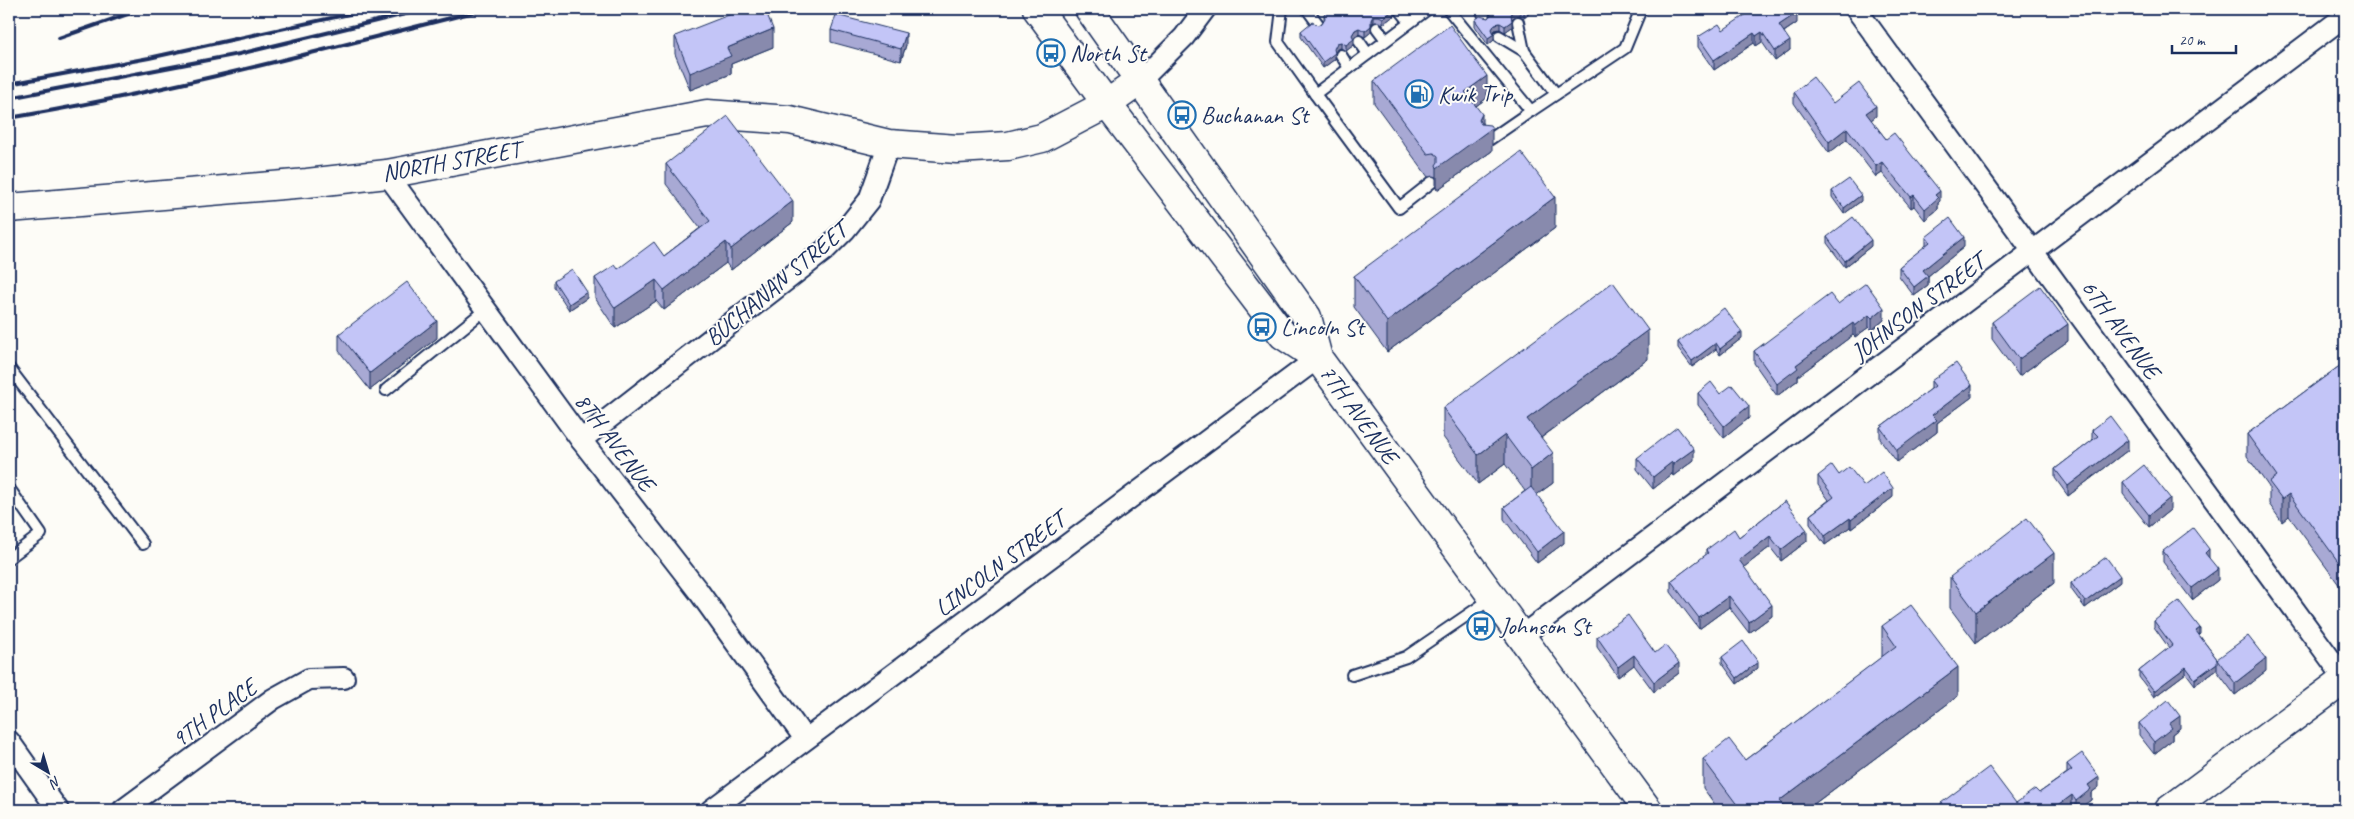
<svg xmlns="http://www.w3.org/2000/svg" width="2354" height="819" font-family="Caveat,sans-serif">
<rect width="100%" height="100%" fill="#fdfcf7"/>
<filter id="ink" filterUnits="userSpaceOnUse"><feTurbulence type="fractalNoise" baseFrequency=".02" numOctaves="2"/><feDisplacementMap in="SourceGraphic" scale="10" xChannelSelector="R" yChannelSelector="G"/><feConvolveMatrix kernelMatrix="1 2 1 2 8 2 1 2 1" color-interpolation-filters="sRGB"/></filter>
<g filter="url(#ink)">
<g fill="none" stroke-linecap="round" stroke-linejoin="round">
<g stroke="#1b2f5e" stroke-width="14">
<g id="lane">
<path d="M1282 9 1278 42 1315 94 1428 9"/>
<path d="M1307 9 1318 24"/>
<path d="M1336 9 1337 10"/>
<path d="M1448 9 1531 111 1625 48 1641 9"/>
<path d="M1481 9 1485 18"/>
<path d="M1401 11 1410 22"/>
<path d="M1518 22 1524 51"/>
<path d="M1377 28 1386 40"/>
<path d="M1499 36 1524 51 1556 94"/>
<path d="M1359 41 1368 54"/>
<path d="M1341 55 1349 68"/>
<path d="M1315 94 1399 208 1432 182"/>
<path d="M1486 142 1531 111"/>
<path d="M9 368 143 544"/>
<path d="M386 390 485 310"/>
<path d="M9 493 11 491 41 534 9 558"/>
<path d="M1352 675 1406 657 1491 599"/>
</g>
</g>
<g stroke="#1b2f5e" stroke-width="24">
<g id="street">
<path d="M1856 9 2345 679"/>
<path d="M1141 80 1184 37 1205 9"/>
<path d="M387 174 581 440 699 592 805 739"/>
<path d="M581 440 825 250 845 230 869 200 889 144"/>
<path d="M1520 637 2345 16"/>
<path d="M9 741 58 810"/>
<path d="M123 810 273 699 309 679 344 678"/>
<path d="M711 810 1318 358"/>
</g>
</g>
<g stroke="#1b2f5e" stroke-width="31">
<g id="secondary">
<path d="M1037 9 1107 104 1283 335 1318 358"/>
<path d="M1089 9 1307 317 1318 358 1648 810"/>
<path d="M9 208 307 183 387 174 707 114 790 120 889 144 957 149 1008 146 1042 138 1107 104 1141 80"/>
<path d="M2169 810 2345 679"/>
</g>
</g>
<use href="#lane" stroke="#fdfcf7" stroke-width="10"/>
<use href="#street" stroke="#fdfcf7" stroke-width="20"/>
<use href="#secondary" stroke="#fdfcf7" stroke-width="28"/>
<g stroke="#1b2f5e" stroke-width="4">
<path d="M59 38 142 9"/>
<path d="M9 84 149 58 372 9"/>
<path d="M9 98 239 54 426 9"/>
<path d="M9 118C170 91 327 49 486 9"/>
</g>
</g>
<g fill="#a8a9d4" stroke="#1b2f5e">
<path d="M1491 9H1528V15L1524 18 1520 15 1514 17 1512 20V27L1505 32 1500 29 1495 30 1494 33V40L1488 45 1475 26V20L1488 18 1491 14Z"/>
<path d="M1336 11 1395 15 1383 24 1379 22H1373L1371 25V32L1365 37 1359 34 1355 36 1353 39 1354 45 1346 51 1341 48 1337 49 1335 53V59L1323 68 1301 37V31L1322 23 1324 20V14Z"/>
<path d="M1797 23 1784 32 1790 50 1775 61 1762 42 1756 46 1754 43 1714 70 1698 47V37L1723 30Z"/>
<path d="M831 30 906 45 901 61 831 42Z"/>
<path d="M675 36 773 47 731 64V74L690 90 675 54Z"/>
<path d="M1374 81 1487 98 1476 106 1492 151 1437 190 1436 188V177L1434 176 1428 177 1374 103Z"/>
<path d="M1794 92 1833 103 1876 116 1871 120 1886 139 1940 201 1938 203V209L1925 220 1914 206 1911 208 1882 173 1876 177 1847 139 1829 153 1794 103Z"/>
<path d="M666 164 793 222 731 270 726 263 664 310 656 301 615 328 595 298V278L618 269 664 256 700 228 666 184Z"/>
<path d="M1832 191 1861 201 1844 214 1832 197Z"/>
<path d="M1555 228 1387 352 1354 307V276Z"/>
<path d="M1827 237 1871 246 1845 267 1827 243Z"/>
<path d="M1926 237 1964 247 1928 276V286L1914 296 1899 276V267L1926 246Z"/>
<path d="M554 281 587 298 569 310 554 287Z"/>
<path d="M1838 304 1884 320 1872 330 1869 327 1855 337 1853 335 1798 376V380L1777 396 1754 363V351Z"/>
<path d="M1992 322 2068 341 2019 376 1992 339Z"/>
<path d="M339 334 437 338 370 390 339 351Z"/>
<path d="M1742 338 1720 355 1716 349 1692 367 1678 348V342Z"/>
<path d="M1648 359 1541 438 1553 483 1536 495 1564 543 1537 563 1504 519V507L1525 491 1505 464 1478 484 1443 437V408Z"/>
<path d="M2345 362V593L2289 516 2282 522 2269 504V487L2247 456V434Z"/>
<path d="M1931 381 1972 397 1937 423V432L1897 462 1880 439V427L1931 389Z"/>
<path d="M1698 393 1720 394 1749 418 1724 438 1698 405Z"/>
<path d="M2092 430 2128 450 2068 496 2055 478V469L2093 440 2092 439Z"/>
<path d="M1637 458 1694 460 1673 476 1672 474 1653 489 1637 469Z"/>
<path d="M1839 475 1893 497 1851 529 1850 527 1825 545 1810 524V515L1829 500 1818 485V476Z"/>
<path d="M2123 482 2170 510 2149 527 2123 494Z"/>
<path d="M1785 501 1807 541 1781 561 1770 547 1744 567 1772 616 1749 633 1729 607 1699 629 1671 592V581L1706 555V550L1739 537Z"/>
<path d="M2163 551 2209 558 2218 580 2192 600 2163 562Z"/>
<path d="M1950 577 2054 583 1976 643 1950 608Z"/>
<path d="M2120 582 2085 608 2071 589V583Z"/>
<path d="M2154 621 2200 634 2199 635 2217 659 2266 671 2235 695 2217 671V669L2195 685 2186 673 2154 697 2139 677V671L2169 648 2154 627Z"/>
<path d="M1882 626 1958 696 1806 810H1719L1703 788V759L1745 760 1882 657Z"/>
<path d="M1597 637 1655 653 1679 673 1654 692 1634 665 1618 677 1597 647Z"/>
<path d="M1722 657 1758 668 1737 684 1722 663Z"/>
<path d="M2139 723 2180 728 2172 734V740L2154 754 2139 735Z"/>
<path d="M2067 764 2099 787 2091 793V800L2077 810H2075L2072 806 2066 810H1941V803H2016L2039 793 2067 773Z"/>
</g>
<g fill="#888aad" stroke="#1b2f5e">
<path d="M1395 9V15L1383 24V18Z"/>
<path d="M1520 9V15L1514 17 1511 20V14L1514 11Z"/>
<path d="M1528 9V15L1524 18V12Z"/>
<path d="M1797 13V23L1779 35V25Z"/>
<path d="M1373 16V22L1371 26V20Z"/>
<path d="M1512 21V27L1505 32V26Z"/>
<path d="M1500 23V29L1495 30 1492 35V29L1495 24Z"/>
<path d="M1371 26V32L1365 37V31Z"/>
<path d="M1359 28V34L1355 36 1353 40 1354 39V45L1346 51V45L1355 30Z"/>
<path d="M773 29V47L731 64V74L690 90V73L727 48Z"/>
<path d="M1762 32V42L1756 46V36Z"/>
<path d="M906 33V45L901 61V49Z"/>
<path d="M1754 33V43L1714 70V60Z"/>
<path d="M1494 34V40L1488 45V38Z"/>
<path d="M1790 41V50L1775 61V51Z"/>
<path d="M1341 42V48L1337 49 1335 53V59L1323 68V62L1337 43Z"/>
<path d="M1487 76V98L1465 114V92Z"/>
<path d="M1876 106V116L1866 124V113Z"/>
<path d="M1482 114V135L1492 128V151L1437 190V168L1479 120Z"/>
<path d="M1847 128V139L1829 153V142Z"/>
<path d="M1882 162V173L1876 177V166Z"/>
<path d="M1940 191V201L1938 203V209L1925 220V209L1935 195Z"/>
<path d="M1861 195V201L1844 214V208Z"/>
<path d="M1914 195V206L1911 208V197Z"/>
<path d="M1555 197V228L1387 352V322Z"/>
<path d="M793 201V222L731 270V249Z"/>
<path d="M1964 237V247L1923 280V270Z"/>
<path d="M1871 240V246L1845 267V261Z"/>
<path d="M726 242V263L664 310V290Z"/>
<path d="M1928 276V286L1914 296V287Z"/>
<path d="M656 280V301L615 328V308Z"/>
<path d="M587 292V298L569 310V304Z"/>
<path d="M1884 308V320L1872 330V318Z"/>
<path d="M1869 315V327L1855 337V326Z"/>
<path d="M437 321V338L370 390V373Z"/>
<path d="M1853 323V335L1798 376V380L1777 396V384L1796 365Z"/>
<path d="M2068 324V341L2019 376V359Z"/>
<path d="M1648 330V359L1527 448V419Z"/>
<path d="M1742 332V338L1720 355V349Z"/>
<path d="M1716 343V349L1692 367V361Z"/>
<path d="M1972 385V397L1937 423V432L1897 462V450L1932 415Z"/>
<path d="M1749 406V418L1724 438V426Z"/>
<path d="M1505 435V464L1478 484V455Z"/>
<path d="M2128 440V450L2068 496V486Z"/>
<path d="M1694 449V460L1673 476V464Z"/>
<path d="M1553 453V483L1531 499V470Z"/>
<path d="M1672 462V474L1653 489V477Z"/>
<path d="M1893 488V497L1851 529V520Z"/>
<path d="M2289 494V516L2282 522V499Z"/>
<path d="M2170 498V510L2149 527V515Z"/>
<path d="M1850 518V527L1825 545V536Z"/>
<path d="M1807 530V541L1781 561V550Z"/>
<path d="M1564 531V543L1537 563V552Z"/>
<path d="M1770 536V547L1739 571V560Z"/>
<path d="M2209 549V561L2205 553Z"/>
<path d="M2054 553V583L1976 643V612Z"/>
<path d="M2218 569V580L2192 600V588Z"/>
<path d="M2120 576V582L2085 608V602Z"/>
<path d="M1729 596V607L1699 629V618Z"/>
<path d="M1772 605V616L1749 633V622Z"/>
<path d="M2200 628V634L2196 637V631Z"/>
<path d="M1634 655V665L1618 677V667Z"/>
<path d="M2266 659V671L2235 695V683Z"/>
<path d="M1758 662V668L1737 684V678Z"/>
<path d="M1679 663V673L1654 692V682Z"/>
<path d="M2217 663V669L2195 685V679Z"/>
<path d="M1958 667V696L1806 810H1779V801Z"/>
<path d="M2186 667V673L2154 697V691Z"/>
<path d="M2180 716V728L2172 734V740L2154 754V742L2169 724Z"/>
<path d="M2099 777V787L2091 793V800L2077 810H2076V801L2088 785Z"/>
<path d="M2072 795V806L2066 810H2052Z"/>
</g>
<g fill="#c3c5f7" stroke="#1b2f5e">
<path d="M744 9H765L773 29 727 48 731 56 690 73 675 36Z"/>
<path d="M1331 9H1332L1336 11 1342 9H1395L1383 18 1379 16H1373L1371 20V26L1365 31 1359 28 1355 30 1352 35 1354 39 1346 45 1341 42 1337 43 1334 49 1335 53 1323 62 1301 31 1312 22 1318 25 1322 23 1325 18 1324 14Z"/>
<path d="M1491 9H1528L1524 12 1520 9 1514 11 1511 14 1512 21 1505 26 1500 23 1495 24 1492 29 1494 34 1488 38 1475 20 1480 16 1488 18 1492 13Z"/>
<path d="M1754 9H1794L1797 13 1779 25 1790 41 1775 51 1762 32 1756 36 1754 33 1714 60 1698 37 1719 24 1723 30Z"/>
<path d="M836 15 906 33 901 49 831 30Z"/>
<path d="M1450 25 1487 76 1465 92 1482 114 1479 120 1481 124 1490 125 1492 128 1437 168 1436 165 1438 162V156L1434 153 1428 154 1374 81Z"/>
<path d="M1813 77 1833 103 1859 83 1876 106 1866 113 1886 139 1894 133 1940 191 1935 195 1938 198 1925 209 1914 195 1911 197 1882 162 1876 166 1847 128 1829 142 1794 92Z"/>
<path d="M728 116 793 201 731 249 726 242 664 290 656 280 615 308 595 278 615 265 618 269 654 242 664 256 710 221 666 164Z"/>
<path d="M1521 152 1555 197 1387 322 1354 276Z"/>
<path d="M1849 179 1861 195 1844 208 1832 191Z"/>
<path d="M1853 217 1871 240 1845 261 1827 237Z"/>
<path d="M1950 218 1964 237 1923 270 1928 276 1914 287 1899 267 1930 242 1926 237Z"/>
<path d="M572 269 587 292 569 304 554 281Z"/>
<path d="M407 282 437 321 370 373 339 334Z"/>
<path d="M1613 282 1648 330 1527 419 1553 453 1531 470 1505 435 1478 455 1443 408Z"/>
<path d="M1866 283 1884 308 1872 318 1869 315 1855 326 1853 323 1796 365 1798 368 1777 384 1754 351 1830 294 1838 304Z"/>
<path d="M2040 286 2068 324 2019 359 1992 322Z"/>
<path d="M1724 308 1742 332 1720 349 1716 343 1692 361 1678 342Z"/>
<path d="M2345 362V571L2289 494 2282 499 2269 482 2277 476 2247 434Z"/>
<path d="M1956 363 1972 385 1932 415 1937 420 1897 450 1880 427 1935 386 1931 381Z"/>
<path d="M1711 382 1720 394 1732 385 1749 406 1724 426 1698 393Z"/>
<path d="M2110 416 2128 440 2068 486 2055 469 2098 436 2092 430Z"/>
<path d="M1677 427 1694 449 1673 464 1672 462 1653 477 1637 458Z"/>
<path d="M1832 465 1839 475 1849 467 1864 486 1882 472 1893 488 1851 520 1850 518 1825 536 1810 515 1834 497 1818 476Z"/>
<path d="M2144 465 2170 498 2149 515 2123 482Z"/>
<path d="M1531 487 1564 531 1537 552 1504 507Z"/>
<path d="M1785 501 1807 530 1781 550 1770 536 1739 560 1772 605 1749 622 1729 596 1699 618 1671 581 1708 553 1706 550 1734 529 1739 537Z"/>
<path d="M2027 518 2054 553 1976 612 1950 577Z"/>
<path d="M2193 528 2209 549 2205 553 2218 569 2192 588 2163 551Z"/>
<path d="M2106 557 2120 576 2085 602 2071 583Z"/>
<path d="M2179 601 2200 628 2196 631 2217 659V663L2195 679 2186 667 2154 691 2139 671 2172 645 2154 621Z"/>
<path d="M1911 605 1958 667 1779 801 1787 810H1741L1703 759 1729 739 1745 760 1896 646 1882 626Z"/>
<path d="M1628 615 1655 653 1665 645 1679 663 1654 682 1634 655 1618 667 1597 637Z"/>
<path d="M2248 636 2266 659 2235 683 2217 659Z"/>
<path d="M1743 641 1758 662 1737 678 1722 657Z"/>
<path d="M2168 700 2180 716 2169 724 2172 728 2154 742 2139 723Z"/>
<path d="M2082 753 2099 777 2088 785 2091 789 2076 801 2072 795 2052 810H1947L1941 803 1989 767 2016 803 2035 789 2039 793 2072 770 2067 764Z"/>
</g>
</g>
<defs>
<g id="bus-ring" transform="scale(1.4375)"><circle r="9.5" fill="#fdfcf7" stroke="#1f6fb2" stroke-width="1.5"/><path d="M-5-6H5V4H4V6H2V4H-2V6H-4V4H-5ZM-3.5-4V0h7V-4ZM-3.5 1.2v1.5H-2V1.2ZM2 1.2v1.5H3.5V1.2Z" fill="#1f6fb2"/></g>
<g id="fuel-ring" transform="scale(1.4375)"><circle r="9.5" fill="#fdfcf7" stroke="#1f6fb2" stroke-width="1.5"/><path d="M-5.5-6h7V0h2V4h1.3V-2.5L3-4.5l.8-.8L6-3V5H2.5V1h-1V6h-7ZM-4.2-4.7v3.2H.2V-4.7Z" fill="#1f6fb2"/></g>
</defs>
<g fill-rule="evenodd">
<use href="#bus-ring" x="1051" y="53"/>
<use href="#fuel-ring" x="1419" y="94"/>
<use href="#bus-ring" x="1182" y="115"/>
<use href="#bus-ring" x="1262" y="327"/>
<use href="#bus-ring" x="1481" y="626"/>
</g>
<g text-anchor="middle" stroke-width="4" stroke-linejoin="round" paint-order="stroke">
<g font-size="24" fill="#1b2f5e" stroke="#fdfcf7" text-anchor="start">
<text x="1070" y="61">North St</text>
<text x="1438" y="102">Kwik Trip</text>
<text x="1201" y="123">Buchanan St</text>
<text x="1281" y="335">Lincoln St</text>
<text x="1500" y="634">Johnson St</text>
</g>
<g font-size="24" fill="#1b2f5e" stroke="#fdfcf7">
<text transform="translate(451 161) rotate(-10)" y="8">NORTH STREET</text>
<text transform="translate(776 284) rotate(-40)" y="8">BUCHANAN STREET</text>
<text transform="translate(1918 307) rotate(-37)" y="8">JOHNSON STREET</text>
<text transform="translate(2121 329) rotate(54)" y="8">6TH AVENUE</text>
<text transform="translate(1359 414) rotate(54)" y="8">7TH AVENUE</text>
<text transform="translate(615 442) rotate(53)" y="8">8TH AVENUE</text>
<text transform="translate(1000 564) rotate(-37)" y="8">LINCOLN STREET</text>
<text transform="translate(214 713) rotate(-36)" y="8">9TH PLACE</text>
</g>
</g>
<rect width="2354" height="819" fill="none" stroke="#fdfcf7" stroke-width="30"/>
<rect x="15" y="15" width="2324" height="789" fill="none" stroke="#1b2f5e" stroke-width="2" filter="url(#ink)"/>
<g transform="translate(48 772) rotate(142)" stroke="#fdfcf7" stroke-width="4" paint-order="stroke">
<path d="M0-4L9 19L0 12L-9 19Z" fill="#1b2f5e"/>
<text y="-8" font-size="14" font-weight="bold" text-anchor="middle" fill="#1b2f5e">N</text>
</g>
<path d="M2172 45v8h64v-8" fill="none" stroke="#1b2f5e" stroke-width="2.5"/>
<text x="2179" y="45" font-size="15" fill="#1b2f5e" stroke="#fdfcf7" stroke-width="4" paint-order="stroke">20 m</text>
</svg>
